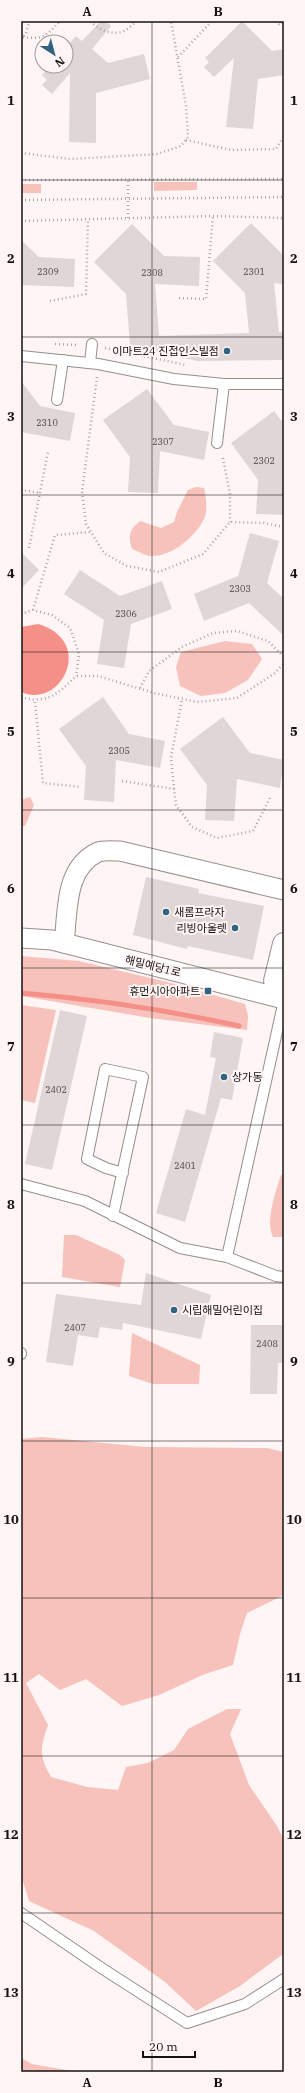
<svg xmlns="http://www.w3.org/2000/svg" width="305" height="2093" font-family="'IBM Plex Serif','Noto Sans KR',serif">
<rect width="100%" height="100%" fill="#fef5f4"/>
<g fill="#f7c1bc">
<path d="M154 182H197V190L154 191Z"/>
<rect x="21" y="184" width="20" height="9"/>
<path d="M196 487 204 488C206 496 208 511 204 519 195 537 172 557 150 556 144 555 137 551 132 549 128 536 129 530 140 521L161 528 174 522 177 512 188 490Z"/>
<path d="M225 641 252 644 262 659 248 680 225 693 201 696 180 686 176 667 181 652Z"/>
<path d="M30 797 34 805 25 826H21V800Z"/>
<path d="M21 956 79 961 167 982 245 1004 248 1016 247 1030 150 1018 21 996Z"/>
<path d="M21 1005 56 1010 35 1103 21 1100Z"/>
<path d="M284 1174V1237H273C265 1221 276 1191 281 1175Z"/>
<path d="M64 1235H76L120 1255 125 1260 120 1287 62 1277Z"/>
<path d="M132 1333 200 1365 199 1384H153L129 1376Z"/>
<path d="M42 1437 145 1447 267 1448 284 1452V1595L247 1613 240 1634 233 1665 205 1674 159 1695 122 1706 86 1679 60 1690 39 1674 26 1683 48 1725C40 1747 39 1757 51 1777L87 1787 118 1790 126 1767 148 1763 174 1750 188 1729 227 1709H241L230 1734 249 1785 277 1826 284 1840 283 1954 240 1986 196 2011 165 1982 94 1931 29 1901 21 1875V1439Z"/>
<path d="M21 2058 32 2064 77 2072H21Z"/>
</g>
<path fill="#f59088" d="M38 624C96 641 61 710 21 692V627Z"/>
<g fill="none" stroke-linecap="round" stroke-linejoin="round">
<path stroke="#f59088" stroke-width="5" d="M21 993C95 999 167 1010 239 1026"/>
</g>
<g fill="#dfd6d5">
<path d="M101 21H106L111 26 92 49 108 63 144 54 150 79 96 93V143L69 142 70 73 52 94 42 85 47 80 42 75 50 66H66V47L76 36 82 41Z"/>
<path d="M242 21 272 51 284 49V75L258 79 253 129 226 127 234 58 214 77 204 67 209 62 205 58Z"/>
<path d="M251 223 284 256V284L274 283 279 332H284V360L197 361 130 345 126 294 94 262 132 224 164 256 200 257 199 286 155 284 159 336 249 333 245 293 213 261Z"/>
<path d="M21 240 39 257 75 259 74 287 21 285Z"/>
<path d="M21 381 40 406 75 413 70 441 21 432Z"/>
<path d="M147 389 174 425 209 432 204 460 160 451 158 493 128 492 130 457 103 420Z"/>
<path d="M274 411 284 424V515L256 514 258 480 231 443Z"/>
<path d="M250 533 279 541 267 583 284 599V636L249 603 204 621 194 594 238 576Z"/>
<path d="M21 552 39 570 21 589Z"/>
<path d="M80 570 120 596 162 581 172 609 131 624 124 668 97 664 104 620 64 594Z"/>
<path d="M103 697 129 734 165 741 160 768 116 760 114 802 84 800 86 766 59 729Z"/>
<path d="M223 717 250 753 284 760 280 788 237 779 234 821 205 820 207 785 180 749Z"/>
<path d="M146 877 199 889 198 893 264 906 253 960 188 946 187 949 133 935Z"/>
<path d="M60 1010 87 1016 52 1170 25 1164Z"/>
<path d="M214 1032 243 1038 232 1100 221 1098 185 1222 156 1213 186 1109 205 1115 216 1058 210 1057Z"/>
<path d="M146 1273 211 1295 201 1339 123 1323 122 1330 100 1327 98 1338 78 1335 73 1366 46 1362 56 1294 141 1305Z"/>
<path d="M251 1325H284V1363H278L277 1394H250Z"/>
</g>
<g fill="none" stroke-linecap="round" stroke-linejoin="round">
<g stroke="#968e8d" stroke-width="12">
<g id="service">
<path d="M21 356 98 364 174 379 224 384H284"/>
<path d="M90 363 92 344"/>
<path d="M57 400 63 360"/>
<path d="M217 443 224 384"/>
<path d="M21 1184 85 1201 180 1248 227 1257 276 1276 284 1277"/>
<path d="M113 1216 143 1077 105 1069 87 1159 106 1168 123 1173"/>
<path d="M227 1257 284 1000"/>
<path d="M21 1353V1354"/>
<path d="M21 1913 103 1969 187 2023 245 2004 284 1979"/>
</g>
</g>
<g stroke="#968e8d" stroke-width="21">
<g id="minor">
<path d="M21 938 52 940 284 999"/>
<path d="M64 943C68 912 64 868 98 852 104 850 114 851 120 851L284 890"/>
</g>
</g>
<g stroke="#968e8d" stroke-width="24">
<path id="tertiary" d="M284 944 275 981 284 998"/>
</g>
<g stroke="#aca6a5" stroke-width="2.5" stroke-dasharray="1 3" stroke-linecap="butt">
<path d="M91 21C97 29 111 35 121 32 126 31 131 26 135 23L133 21"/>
<path d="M276 21 280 25 283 21"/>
<path d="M23 37C43 40 46 36 60 21"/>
<path d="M21 39 26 34 29 21"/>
<path d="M178 57 212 21"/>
<path d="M186 140 231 150 276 149 284 136"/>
<path d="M21 153 70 159 157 154 181 146 188 137 186 106 171 21"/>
<path d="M21 180 284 179"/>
<path d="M21 200 284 197"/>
<path d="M128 218V179"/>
<path d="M21 221 213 216 284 218"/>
<path d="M179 298 206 299 213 216"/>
<path d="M50 301 86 294 88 219"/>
<path d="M55 344 78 345"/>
<path d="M105 348 186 365"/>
<path d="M97 377 82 492 86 524 104 553 127 566 159 572 203 554 230 522 264 523 284 527"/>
<path d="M223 458 230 494V522"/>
<path d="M21 490 40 493"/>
<path d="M29 548 48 452"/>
<path d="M33 610 55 535 91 532"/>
<path d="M21 614 33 610 52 615 70 628 79 654 76 676"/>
<path d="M140 688 149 671 182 647 213 633 237 631 268 641 284 657"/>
<path d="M21 697C47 705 59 693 76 676H98L154 693 197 702 237 698 275 673 284 663"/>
<path d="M35 702 43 783 81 787"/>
<path d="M122 781 174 789 176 805 192 827 217 838 253 831 271 796"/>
<path d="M174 789 171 758 182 699"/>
</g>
<use href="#service" stroke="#fff" stroke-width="10"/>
<use href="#minor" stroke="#fff" stroke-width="19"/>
<use href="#tertiary" stroke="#fff" stroke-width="22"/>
</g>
<path fill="none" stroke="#151212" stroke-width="1" stroke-opacity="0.55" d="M152 21V2072M21 180H284M21 337H284M21 495H284M21 652H284M21 810H284M21 968H284M21 1125H284M21 1283H284M21 1441H284M21 1598H284M21 1756H284M21 1913H284"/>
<g fill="#306481" stroke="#fef5f4" stroke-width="1.5">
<circle cx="227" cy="351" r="4"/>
<circle cx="166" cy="912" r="4"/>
<circle cx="235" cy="928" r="4"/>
<rect x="204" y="987" width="8" height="8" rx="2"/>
<circle cx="224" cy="1077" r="4"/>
<circle cx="174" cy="1310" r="4"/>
</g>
<g text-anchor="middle" stroke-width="4" stroke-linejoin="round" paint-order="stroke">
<g font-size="9" fill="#484343">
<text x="48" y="275">2309</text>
<text x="254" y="275">2301</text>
<text x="152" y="276">2308</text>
<text x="47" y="426">2310</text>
<text x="163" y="445">2307</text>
<text x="264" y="464">2302</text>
<text x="240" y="592">2303</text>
<text x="126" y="617">2306</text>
<text x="119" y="754">2305</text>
<text x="56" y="1093">2402</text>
<text x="185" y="1169">2401</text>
<text x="75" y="1331">2407</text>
<text x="267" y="1347">2408</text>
</g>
<g font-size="11" fill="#151212" stroke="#fef5f4" text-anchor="end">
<text x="219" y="355">이마트24 진접인스빌점</text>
<text x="174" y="916" text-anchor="start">새롬프라자</text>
<text x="227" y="932">리빙아울렛</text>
<text x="200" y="995">휴먼시아아파트</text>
<text x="232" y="1081" text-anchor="start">상가동</text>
<text x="182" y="1314" text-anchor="start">시립해밀어린이집</text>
</g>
<g font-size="11" fill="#151212" stroke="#fef5f4">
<text transform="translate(153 966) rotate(14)" y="4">해밀예당1로</text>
</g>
</g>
<rect width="305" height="2093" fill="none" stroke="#fef5f4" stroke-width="44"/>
<g transform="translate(54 54) rotate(144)"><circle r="19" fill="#fef5f4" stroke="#a19a9a"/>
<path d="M0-3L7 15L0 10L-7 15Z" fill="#306481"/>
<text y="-6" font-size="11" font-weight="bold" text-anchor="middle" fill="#151212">N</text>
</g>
<path d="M143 2051v6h52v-6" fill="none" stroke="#151212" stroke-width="2"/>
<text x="149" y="2051" font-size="12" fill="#151212" stroke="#fef5f4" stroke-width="3" paint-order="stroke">20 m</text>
<rect x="22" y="22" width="261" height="2049" fill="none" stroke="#151212" stroke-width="1.5"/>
<g font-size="13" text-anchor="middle" font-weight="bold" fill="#151212">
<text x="87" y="16">A</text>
<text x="218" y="16">B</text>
<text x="11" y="105">1</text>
<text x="294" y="105">1</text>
<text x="11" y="263">2</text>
<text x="294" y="263">2</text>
<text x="11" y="421">3</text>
<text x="294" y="421">3</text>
<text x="11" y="578">4</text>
<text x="294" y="578">4</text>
<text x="11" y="736">5</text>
<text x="294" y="736">5</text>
<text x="11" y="893">6</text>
<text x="294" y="893">6</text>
<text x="11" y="1051">7</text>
<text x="294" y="1051">7</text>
<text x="11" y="1209">8</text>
<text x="294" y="1209">8</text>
<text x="11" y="1366">9</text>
<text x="294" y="1366">9</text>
<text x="11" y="1524">10</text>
<text x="294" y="1524">10</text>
<text x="11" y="1682">11</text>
<text x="294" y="1682">11</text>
<text x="11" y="1839">12</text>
<text x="294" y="1839">12</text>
<text x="11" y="1997">13</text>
<text x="294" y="1997">13</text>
<text x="87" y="2087">A</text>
<text x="218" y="2087">B</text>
</g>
</svg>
